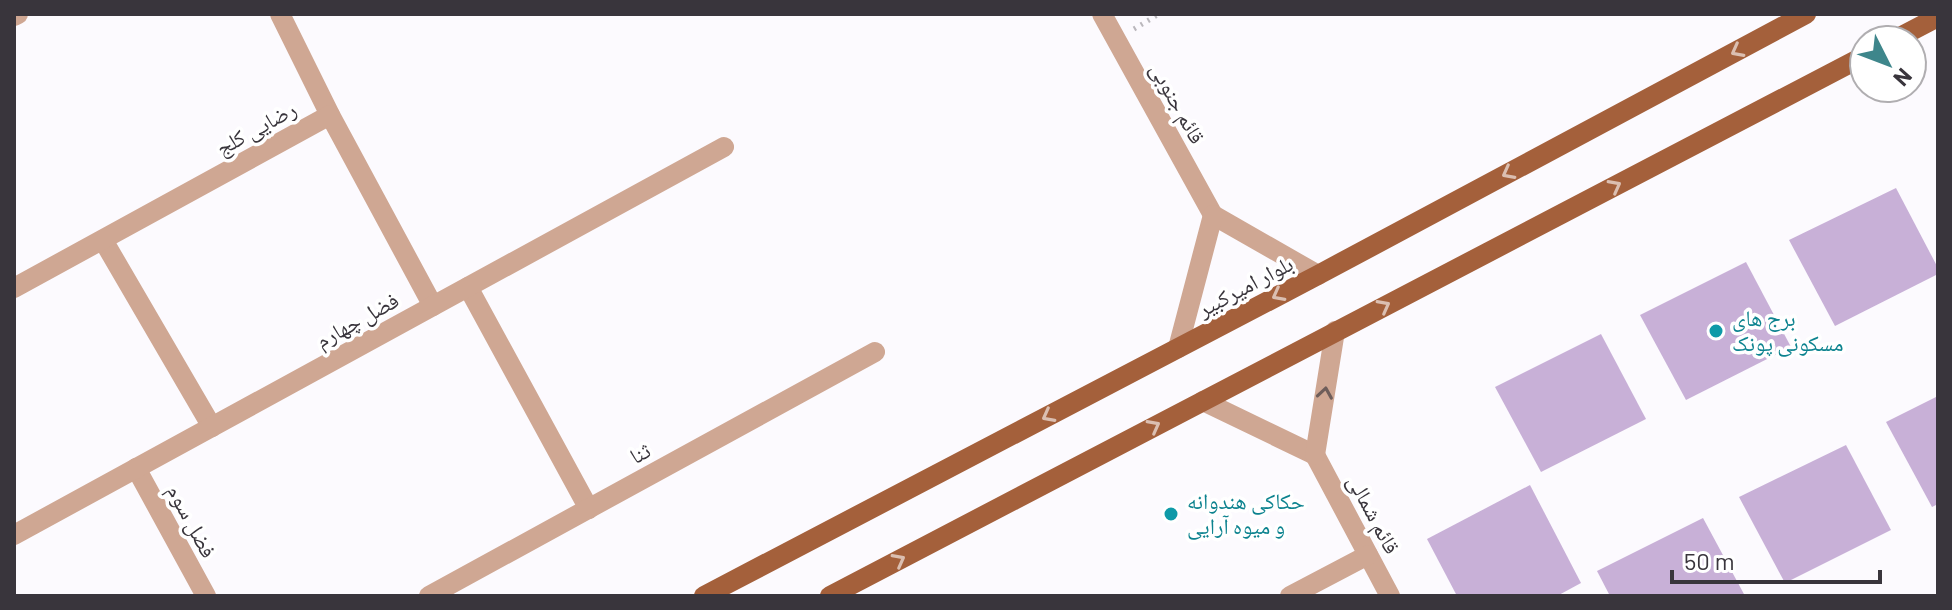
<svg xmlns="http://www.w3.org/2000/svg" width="1952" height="610" font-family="Barlow,'Noto Naskh Arabic',sans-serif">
<rect width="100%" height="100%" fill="#fcfafe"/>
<g fill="#c8b0d7">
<path d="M1896 188 1938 268V274L1835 326 1789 240Z"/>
<path d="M1746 262 1791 347 1686 400 1640 315Z"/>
<path d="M1601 334 1646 419 1541 472 1495 387Z"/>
<path d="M1938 396V504L1932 507 1886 422Z"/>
<path d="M1846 445 1891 530 1785 583 1739 497Z"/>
<path d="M1530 485 1581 583 1557 596H1457L1427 539Z"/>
<path d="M1703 518 1745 596H1610L1597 571Z"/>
</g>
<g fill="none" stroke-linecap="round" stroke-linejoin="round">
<path stroke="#bab7bc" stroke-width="5" stroke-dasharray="2 6" stroke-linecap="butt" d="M1134 29 1159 14"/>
<g stroke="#cfa793" stroke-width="20">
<path d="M280 14 330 115"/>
<path d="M1102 14 1213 215"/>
<path d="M14 16 18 14"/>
<path d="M1213 215 1318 275"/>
<path d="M103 240 212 427"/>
<path d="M468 287 589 509"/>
<path d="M14 288 330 115 433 306"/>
<path d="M1178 348 1213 215"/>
<path d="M1203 401 1315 455"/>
<path d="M1315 455 1390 596"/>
<path d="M1315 455 1335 331"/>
<path d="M136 468 206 596"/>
<path d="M14 535 724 147"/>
<path d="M429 596 875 352"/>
<path d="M1290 596 1368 555"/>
</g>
<g stroke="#a4603b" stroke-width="20">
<path d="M1894 40 1938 17"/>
<path d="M704 596 1318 275 1806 14"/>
<path d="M830 596 1864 56"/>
</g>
</g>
<defs><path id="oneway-chevron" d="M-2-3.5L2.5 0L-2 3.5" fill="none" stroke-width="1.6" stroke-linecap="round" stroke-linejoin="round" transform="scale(2)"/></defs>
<g stroke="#dbbfb1">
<use href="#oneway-chevron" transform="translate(1737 51) rotate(152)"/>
<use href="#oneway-chevron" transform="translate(1508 173) rotate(152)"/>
<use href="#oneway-chevron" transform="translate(1615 186) rotate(-28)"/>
<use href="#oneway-chevron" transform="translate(1278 295) rotate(152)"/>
<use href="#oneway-chevron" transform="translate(1384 306) rotate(-28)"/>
<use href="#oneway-chevron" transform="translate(1048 416) rotate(152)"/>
<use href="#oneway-chevron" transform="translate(1154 426) rotate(-28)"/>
<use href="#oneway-chevron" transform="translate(899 560) rotate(-28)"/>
</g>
<use stroke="#6e5d5a" href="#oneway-chevron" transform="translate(1325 393) rotate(-81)"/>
<g fill="#0f9aa8" stroke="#fff" stroke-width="3">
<circle cx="1716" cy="331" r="8"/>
<circle cx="1171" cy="514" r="8"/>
</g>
<g text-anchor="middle" stroke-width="7" stroke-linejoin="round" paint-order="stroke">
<g font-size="22" fill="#39353c" stroke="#fff">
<text transform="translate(1178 103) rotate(61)" y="8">قائم جنوبی</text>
<text transform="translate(256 128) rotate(-29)" y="8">رضایی کلج</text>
<text transform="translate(1245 286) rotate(-28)" y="8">بلوار امیرکبیر</text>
<text transform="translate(357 320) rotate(-29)" y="8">فضل چهارم</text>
<text transform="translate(640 453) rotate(-29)" y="8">ثنا</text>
<text transform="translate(1374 514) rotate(62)" y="8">قائم شمالی</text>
<text transform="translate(192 521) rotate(62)" y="8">فضل سوم</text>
</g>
<g font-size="22" fill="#0d838f" stroke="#fff" text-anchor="start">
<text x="1732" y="326">برج های<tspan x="1732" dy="25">مسکونی پونک</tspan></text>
<text x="1187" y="509">حکاکی هندوانه<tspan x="1187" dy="25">و میوه آرایی</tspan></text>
</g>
</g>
<rect width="1952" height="610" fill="none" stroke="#39353c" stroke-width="32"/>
<g transform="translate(1888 64) rotate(132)"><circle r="38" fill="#ffffff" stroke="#b0aeb1" stroke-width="2"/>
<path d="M0-6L14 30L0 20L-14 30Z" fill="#3e868b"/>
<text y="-12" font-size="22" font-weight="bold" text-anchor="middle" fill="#39353c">N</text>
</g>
<path d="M1672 570v12h208v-12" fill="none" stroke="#39353c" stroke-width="4"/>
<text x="1684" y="570" font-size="24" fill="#39353c" stroke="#ffffff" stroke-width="6" paint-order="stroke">50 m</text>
</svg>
